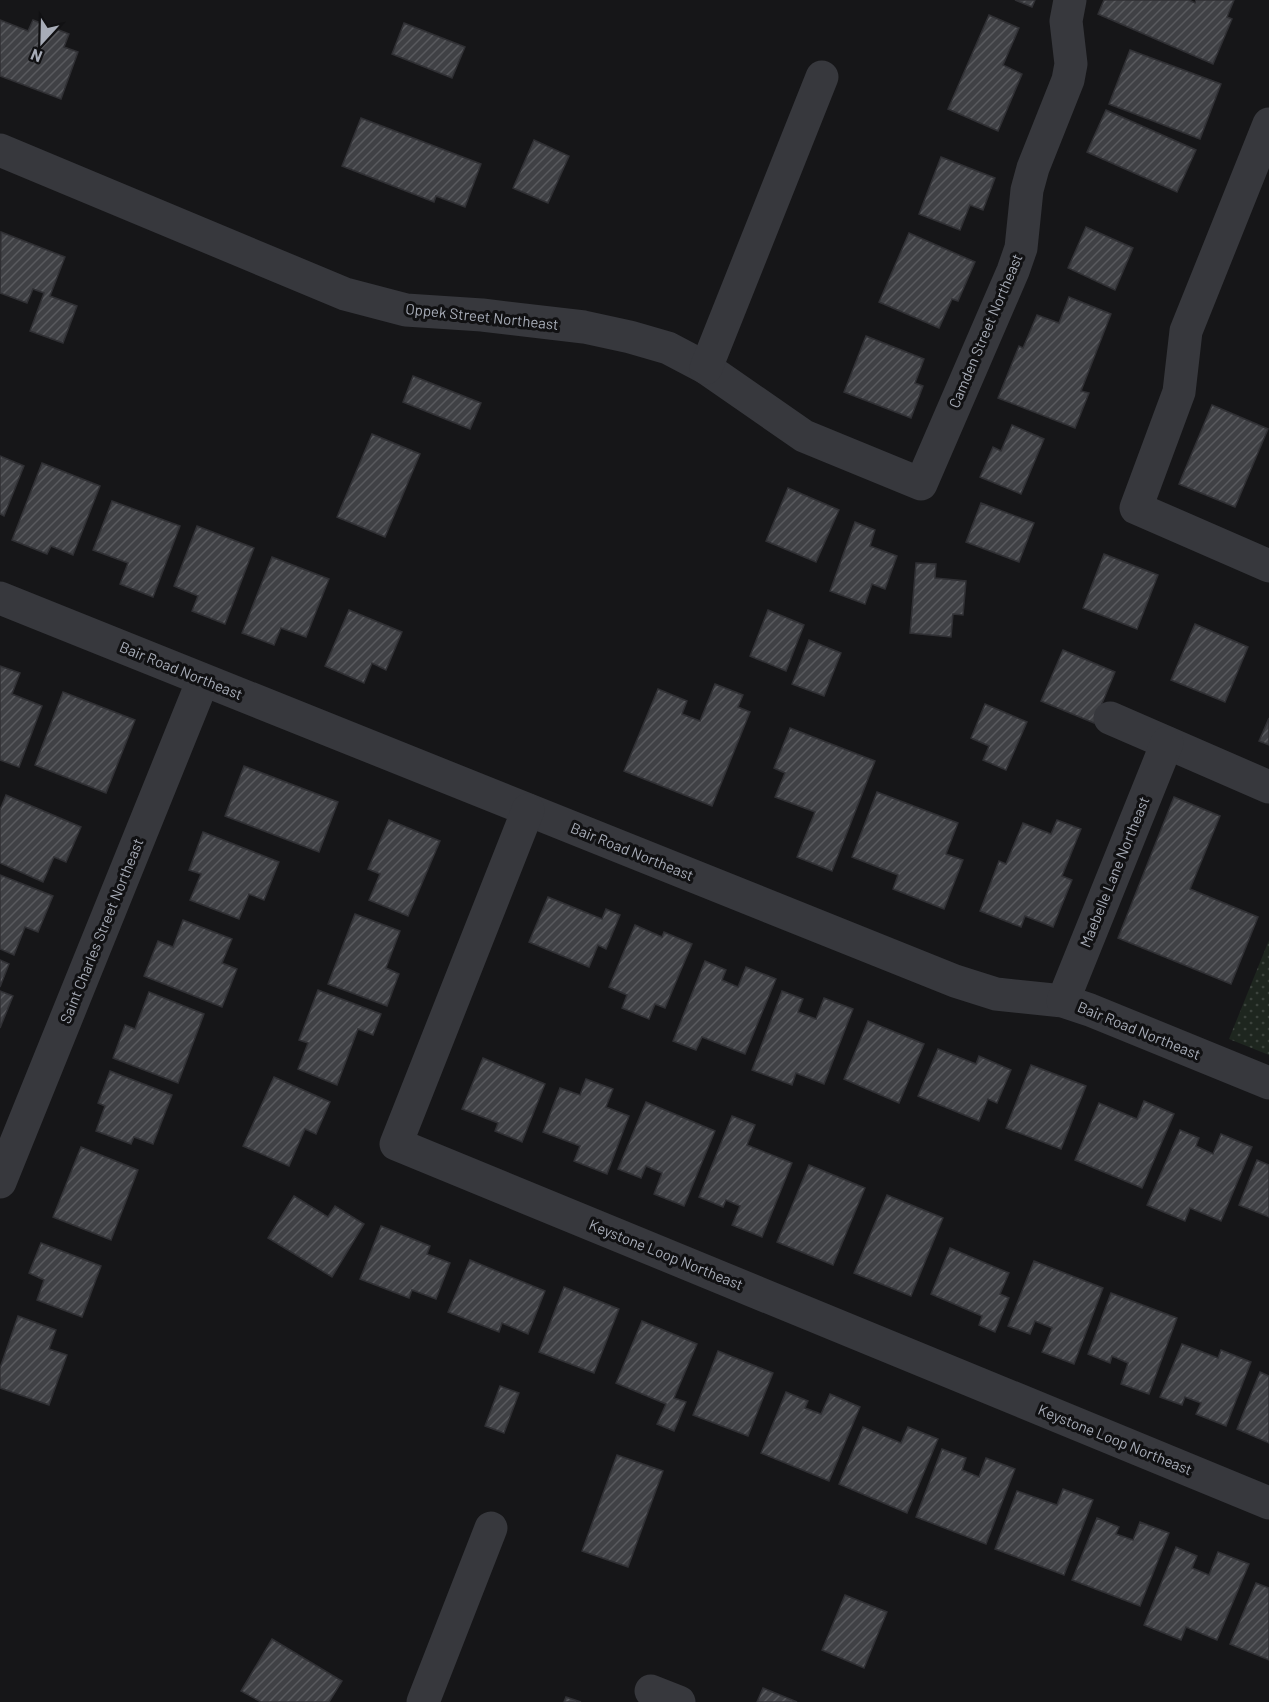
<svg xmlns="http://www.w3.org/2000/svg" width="1269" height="1702" font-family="Barlow,sans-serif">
<defs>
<pattern id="grass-dots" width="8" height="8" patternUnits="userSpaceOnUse" patternTransform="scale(1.5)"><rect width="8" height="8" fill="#1e261f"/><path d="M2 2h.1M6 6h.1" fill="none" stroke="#3c433d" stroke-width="1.8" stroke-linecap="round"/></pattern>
<pattern id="building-hatch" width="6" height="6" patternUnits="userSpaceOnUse" patternTransform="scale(1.5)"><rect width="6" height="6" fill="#404145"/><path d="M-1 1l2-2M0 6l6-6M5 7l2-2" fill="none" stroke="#595a5e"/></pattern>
</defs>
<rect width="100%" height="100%" fill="#161618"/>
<path fill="url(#grass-dots)" d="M1269 940V1055L1229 1039Z"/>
<g fill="url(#building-hatch)" stroke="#303034" stroke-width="1.5">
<path d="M1015 0H1035L1032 7Z"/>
<path d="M1104 0H1189L1195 3 1196 0H1234L1227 17 1232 19 1213 64 1098 14Z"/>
<path d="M989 15 1019 28 1003 65 1022 74 998 131 948 109Z"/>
<path d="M0 20 28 31 33 20 69 34 64 47 78 52 61 99 0 76Z"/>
<path d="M404 23 465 47 452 78 392 54Z"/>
<path d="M1130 50 1221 84 1200 139 1109 104Z"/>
<path d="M1106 110 1196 150 1177 192 1087 152Z"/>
<path d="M361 118 481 164 465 207 436 196 434 202 342 166Z"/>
<path d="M534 140 569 156 548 203 513 188Z"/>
<path d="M941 157 995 178 983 210 970 205 960 230 919 214Z"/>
<path d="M1086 227 1133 248 1115 290 1068 268Z"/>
<path d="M1 232 65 257 50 296 77 306 63 343 30 331 44 293 33 289 27 303 0 293Z"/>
<path d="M909 233 975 262 958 301 952 299 939 328 879 302Z"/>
<path d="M1069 297 1111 314 1081 391 1089 393 1075 428 998 398 1019 346 1023 348 1037 315 1059 323Z"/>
<path d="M866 336 924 359 915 383 923 386 911 418 844 392Z"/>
<path d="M413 376 481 403 470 429 403 402Z"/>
<path d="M1212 405 1268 429 1235 507 1179 484Z"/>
<path d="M1012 425 1044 439 1021 494 980 477 993 447 1001 451Z"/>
<path d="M372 434 420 454 385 537 337 517Z"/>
<path d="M0 456 24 466 4 516 0 514Z"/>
<path d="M42 463 100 486 73 555 51 546 47 554 12 540Z"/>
<path d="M788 488 839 510 816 562 766 541Z"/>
<path d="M112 501 180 526 153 597 120 584 128 563 93 550Z"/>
<path d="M981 503 1034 523 1019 562 966 542Z"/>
<path d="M855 522 875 530 870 546 897 556 885 589 872 584 865 604 830 591Z"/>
<path d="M197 526 254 548 225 624 192 611 198 596 174 586Z"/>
<path d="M1104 554 1158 575 1137 629 1083 608Z"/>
<path d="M272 557 329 579 306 637 281 628 274 645 242 633Z"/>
<path d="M916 563 936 564 935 578 966 581 963 615 953 614 951 637 910 633Z"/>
<path d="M349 610 402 632 386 670 372 663 364 683 325 666Z"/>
<path d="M768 610 804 625 786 671 750 656Z"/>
<path d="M1195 624 1248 647 1225 702 1171 680Z"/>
<path d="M809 640 841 653 824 696 792 684Z"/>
<path d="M1063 650 1115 672 1094 723 1041 701Z"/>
<path d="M0 666 20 673 12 694 42 706 19 767 0 760Z"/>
<path d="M715 684 743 695 738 707 750 712 712 806 624 771 658 689 687 701 682 714 700 721Z"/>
<path d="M63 692 135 720 106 793 35 765Z"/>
<path d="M985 704 1027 722 1006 770 983 760 989 746 971 738Z"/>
<path d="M1269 718V745L1259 741Z"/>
<path d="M790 728 875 761 832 871 797 857 815 812 775 797 785 773 774 768Z"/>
<path d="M244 766 338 802 319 852 225 816Z"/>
<path d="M877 792 958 823 946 854 963 860 944 909 893 889 898 875 852 857Z"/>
<path d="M6 795 81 827 66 862 54 857 43 882 0 863V810Z"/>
<path d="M1174 797 1220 816 1190 889 1258 917 1231 984 1118 938Z"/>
<path d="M389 820 440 841 408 916 369 900 380 874 368 869Z"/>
<path d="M1057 820 1081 829 1062 876 1072 880 1053 927 1025 916 1021 927 980 911 999 861 1006 864 1023 823 1051 834Z"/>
<path d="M203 832 279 862 264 900 249 894 239 919 190 900 201 874 189 870Z"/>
<path d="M0 875 53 896 38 932 25 927 14 955 0 949Z"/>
<path d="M548 897 602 919 606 909 620 915 606 949 598 945 589 967 529 942Z"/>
<path d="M355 914 400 931 386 968 399 974 387 1006 328 984Z"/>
<path d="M183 920 232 939 222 963 237 969 222 1007 144 976 158 941 173 947Z"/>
<path d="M635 925 662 937 664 932 692 944 665 1008 655 1004 649 1019 622 1008 627 995 609 987Z"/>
<path d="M0 960 9 964 0 987Z"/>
<path d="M705 961 726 970 722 980 738 987 746 967 776 979 745 1054 702 1037 696 1050 673 1041Z"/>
<path d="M318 990 381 1014 373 1035 358 1029 337 1085 298 1069 308 1043 299 1040Z"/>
<path d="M0 991 13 996 0 1028Z"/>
<path d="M782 991 803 999 798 1012 816 1019 824 998 853 1009 824 1084 796 1073 792 1085 752 1070Z"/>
<path d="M149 992 204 1014 178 1083 113 1058 125 1025 135 1029Z"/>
<path d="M868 1021 924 1044 899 1103 844 1079Z"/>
<path d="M938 1049 976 1064 979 1056 1011 1070 997 1103 988 1099 979 1121 918 1096Z"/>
<path d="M483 1058 545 1084 522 1142 495 1131 498 1123 462 1109Z"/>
<path d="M1031 1065 1086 1086 1061 1149 1006 1128Z"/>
<path d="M110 1071 172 1095 153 1144 134 1137 131 1144 96 1131 105 1106 98 1103Z"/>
<path d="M274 1077 330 1102 316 1134 305 1129 289 1166 243 1146Z"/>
<path d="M586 1079 613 1089 606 1107 629 1116 607 1174 574 1161 580 1146 543 1132 560 1088 580 1095Z"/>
<path d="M1144 1101 1174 1114 1142 1188 1075 1160 1099 1103 1137 1119Z"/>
<path d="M646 1102 715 1131 684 1206 654 1194 662 1173 646 1166 641 1178 618 1169Z"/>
<path d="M732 1116 755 1125 747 1145 792 1163 762 1237 732 1225 740 1206 726 1200 723 1207 699 1197Z"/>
<path d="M1180 1130 1199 1138 1196 1146 1213 1154 1221 1134 1252 1147 1221 1221 1190 1208 1185 1221 1147 1205Z"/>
<path d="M81 1147 138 1170 111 1240 53 1217Z"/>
<path d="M1257 1160 1269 1165V1217L1239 1205Z"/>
<path d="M809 1165 865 1188 833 1265 777 1242Z"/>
<path d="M887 1195 943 1218 911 1296 854 1273Z"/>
<path d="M294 1196 328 1217 335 1206 364 1224 332 1277 268 1238Z"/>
<path d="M381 1226 430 1246 427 1254 450 1263 436 1299 412 1290 409 1298 360 1279Z"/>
<path d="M41 1243 101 1266 82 1317 37 1300 44 1280 29 1273Z"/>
<path d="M950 1248 1009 1273 1000 1294 1009 1298 995 1332 979 1325 982 1316 931 1294Z"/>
<path d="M470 1260 545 1291 528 1334 502 1323 499 1332 448 1312Z"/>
<path d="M1034 1261 1103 1288 1074 1364 1042 1352 1052 1328 1035 1321 1030 1334 1008 1326Z"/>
<path d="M564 1287 619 1309 594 1373 539 1352Z"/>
<path d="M1111 1293 1177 1318 1149 1394 1121 1384 1128 1363 1112 1356 1110 1363 1088 1354Z"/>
<path d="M18 1316 56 1330 49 1349 67 1355 49 1405 0 1388V1368Z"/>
<path d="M642 1321 697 1344 674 1398 686 1402 674 1431 657 1424 666 1404 616 1383Z"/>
<path d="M1182 1344 1218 1358 1221 1350 1251 1362 1226 1426 1196 1414 1201 1403 1185 1397 1182 1405 1160 1397Z"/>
<path d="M718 1351 773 1373 748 1436 693 1415Z"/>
<path d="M1260 1372 1269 1376V1443L1237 1429Z"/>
<path d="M500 1386 519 1393 504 1433 485 1426Z"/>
<path d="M786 1392 808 1401 805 1408 821 1414 830 1394 860 1407 829 1481 761 1453Z"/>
<path d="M863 1427 901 1443 908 1427 938 1439 907 1513 839 1484Z"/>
<path d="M942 1449 966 1458 962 1470 979 1477 986 1458 1015 1469 986 1544 916 1517Z"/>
<path d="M617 1455 663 1471 628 1567 582 1551Z"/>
<path d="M1063 1489 1093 1500 1064 1575 995 1549 1017 1491 1057 1505Z"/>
<path d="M1097 1518 1119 1527 1116 1534 1133 1540 1140 1522 1169 1533 1140 1606 1072 1580Z"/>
<path d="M1176 1547 1197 1556 1192 1568 1209 1575 1218 1552 1249 1564 1217 1640 1186 1627 1181 1640 1144 1625Z"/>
<path d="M1256 1583 1269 1588V1660L1230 1644Z"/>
<path d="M845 1595 887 1612 864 1668 822 1650Z"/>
<path d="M272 1639 342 1681 329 1702H261L241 1691Z"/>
<path d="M763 1688 797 1702H757Z"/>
<path d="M566 1697 581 1702H564Z"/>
</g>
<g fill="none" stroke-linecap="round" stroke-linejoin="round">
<g stroke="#37383d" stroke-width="33">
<path d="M1269 124 1186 331 1179 392 1136 508 1269 566"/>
<path d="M0 150 345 294 406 310 482 315 584 327 630 337 668 348 706 368 804 436 921 484 1013 271 1021 248 1027 190 1033 168 1068 80 1071 64 1066 21 1070 0"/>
<path d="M706 368 822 77"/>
<path d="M0 598 955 981 996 994 1063 1001 1090 1010 1269 1083"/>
<path d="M1110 718 1269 787"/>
<path d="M528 810 396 1144 1269 1503"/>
<path d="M1063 1001 1167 743"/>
<path d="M0 1182 203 680"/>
<path d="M651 1691 679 1702"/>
<path d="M423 1702 491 1528"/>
</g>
</g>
<g text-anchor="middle" stroke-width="6" stroke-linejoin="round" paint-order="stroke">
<g font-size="15" fill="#a8adb8" stroke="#111113">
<text transform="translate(482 317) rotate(6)" y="5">Oppek Street Northeast</text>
<text transform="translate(986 331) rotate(-67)" y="5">Camden Street Northeast</text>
<text transform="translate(181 671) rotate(22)" y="5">Bair Road Northeast</text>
<text transform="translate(632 852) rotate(22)" y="5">Bair Road Northeast</text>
<text transform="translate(1115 872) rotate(-68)" y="5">Maebelle Lane Northeast</text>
<text transform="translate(102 931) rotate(-68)" y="5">Saint Charles Street Northeast</text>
<text transform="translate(1139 1031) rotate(22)" y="5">Bair Road Northeast</text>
<text transform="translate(666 1255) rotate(22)" y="5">Keystone Loop Northeast</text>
<text transform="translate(1115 1440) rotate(22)" y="5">Keystone Loop Northeast</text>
</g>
</g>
<g transform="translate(42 42) rotate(202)" stroke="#111113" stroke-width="4.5" paint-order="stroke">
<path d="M0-4.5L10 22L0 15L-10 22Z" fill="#a8adb8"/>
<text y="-9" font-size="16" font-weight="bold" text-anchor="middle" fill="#a8adb8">N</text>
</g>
</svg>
